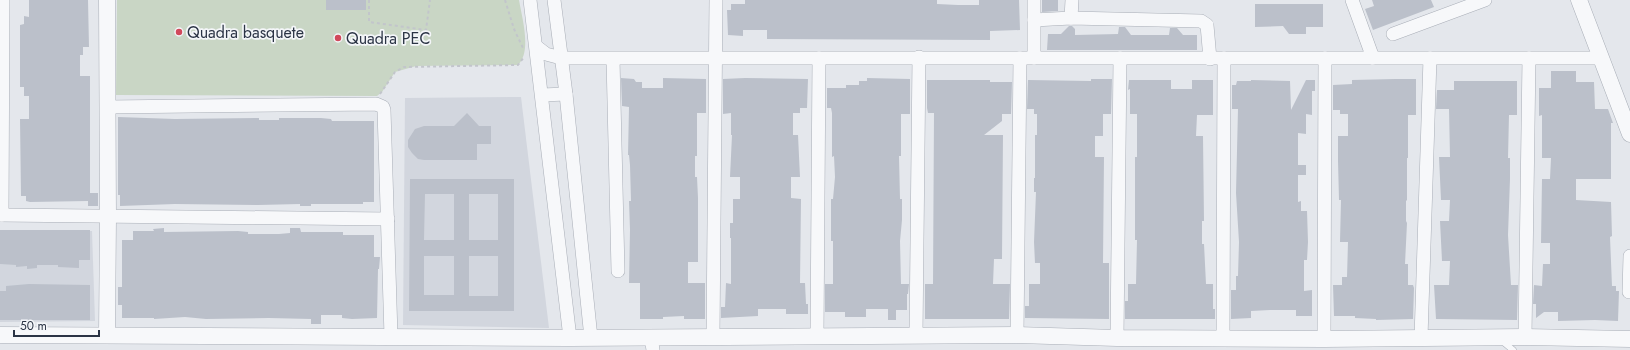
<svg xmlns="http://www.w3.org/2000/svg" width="1630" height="350" font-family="Jost,sans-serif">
<rect width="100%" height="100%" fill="#e4e7ec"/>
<g fill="#d2d6de">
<path d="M521 97 549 328 403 325 405 98Z"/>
<path d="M92 231 95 321 0 322V232Z"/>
</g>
<path fill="#c9d6c5" d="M117 0H519C522 18 532 51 518 65L416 66 395 72 382 92 377 96 116 95Z"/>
<g fill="#bbc0ca" fill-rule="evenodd">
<path d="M29 0H88L89 47H83V55H80V76H90V193H98V206H88V201L30 202 26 201V196H21L20 119H29V96H24V87H20V25L24 24V16L29 17Z"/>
<rect x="326" y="0" width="40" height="10"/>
<path d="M745 0H937V4L958 5H979V0H1019L1020 30 990 31V40L767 39V30H743V36L728 35 727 10H731V4H745Z"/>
<path d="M1042 0H1058V11L1042 12Z"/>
<path d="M1372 0H1431L1434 7 1373 30 1365 9 1374 6Z"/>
<path d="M1255 4H1323V27H1306V34H1289L1283 26 1255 27Z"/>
<path d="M1069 26H1072L1075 29V35L1118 34 1119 27H1125L1131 35H1169L1170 28H1177L1183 35H1197V50H1047L1048 34H1061Z"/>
<path d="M1551 71H1576V82H1594L1595 109H1608L1613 123H1611V179H1576V200L1611 202 1612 236 1610 237 1612 286H1616V291H1619L1618 321 1595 320 1558 321V312H1544L1536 318V304H1533L1534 285 1542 286 1543 264H1550V243H1541L1542 179H1550L1551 158H1542V115L1539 116V88H1551Z"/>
<path d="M621 78 634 79 636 82H642V88H663V78L706 79V113H697V156H695V177H697L698 198V262H688V283H705V319H684V316L663 317V319H640V283H629L630 230 629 201H631L630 165 629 155H628L629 107 622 106Z"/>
<path d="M745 78 808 79 807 108H800V113H793V135H798L800 177H791V198L801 199 800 283H805L806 304H808V314H786V309H758V316L721 318V307H725L726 283 731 284V238H730V223H733V199H740V177H730L732 135H731V113L723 114V79Z"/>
<path d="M867 78 910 79V114H901V156H899L900 199H902V220L900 241 901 284H909L908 294H907V310H896V320H888V309H866V317H845V312H825V284H833V241H831V199H833L835 177 834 156 832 157V113L831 108H827V88H846V85H859V81H867Z"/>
<path d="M1091 79H1112L1111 114H1103V136H1095V157H1104L1103 263H1109V319L1025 318V306H1029V284H1040V263H1035L1034 242 1036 192H1034V178H1035V135H1037V114H1034V109H1027L1028 80 1091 81Z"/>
<path d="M1395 79H1416V115H1408V158H1407V201L1406 200V221L1407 223 1405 264H1408V285H1413L1414 288 1413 319 1376 320V319L1355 318V316H1334L1333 285H1342V277H1347L1348 242H1340L1341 200H1339L1338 161V136H1348V114H1340V110H1333V85L1352 84V80Z"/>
<path d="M927 80H990V82H1012L1011 114H1002V121L984 135H1003L1002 259H994L993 284H1010L1009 319H925V284H933L934 113H928L927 108Z"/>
<path d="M1129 80H1171V89H1192V80H1213V115H1197L1196 136H1203L1204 221H1202V244H1204L1206 284H1213V309H1215V319H1125V301H1128V284H1136L1137 240H1135V157H1137V114H1130V89L1128 90Z"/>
<path d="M1251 80 1290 81 1291 110 1306 80H1315V91H1312V115L1306 114V134L1298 133V165H1306V175H1298V202L1301 201V211H1307L1308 242 1307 260H1304V291L1312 290V316H1296V310H1270L1251 311V318L1231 319V290H1236V276H1238L1239 242 1236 193 1238 109H1232V85H1236L1237 81H1251Z"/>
<path d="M1454 81H1517V115H1509L1508 158H1510V179L1508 235 1511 285H1518L1517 320 1436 319 1434 285H1449L1450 261H1442L1440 221H1449L1450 200H1441L1439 157H1450L1449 109H1436L1437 90H1454Z"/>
<path d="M467 113 479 126H491V144H477V160H424L418 159 412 153 408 147V140L415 129 424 126H454Z"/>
<path d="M118 117 175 119 259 118V120H279V118H321L331 119 332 121H374V202H363V204H311V206H300V204L258 205 175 204 120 206V195H118Z"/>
<path d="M410 179H514V311H409ZM425 194H454V240H424ZM469 194H498V240H469ZM424 256H454V295H424ZM469 256H498V296H469Z"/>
<path d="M164 228V232L238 231 248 232V234H279L290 233V228H300L301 232H343V235H374V257H380L379 269H378L377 318 352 319 342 318V315H321V324H311V319L269 318 206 319 185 317 154 319V318H122V305H118V287H122V240H133V231H154L153 229Z"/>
<path d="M0 230H90V260H79V268L58 267V265H37V268L27 269V266L16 267V265L0 264Z"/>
<path d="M29 284 90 285V320H0V291H6V286Z"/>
</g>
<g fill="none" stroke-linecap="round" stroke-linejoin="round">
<g stroke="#a9aeb7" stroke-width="7">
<path id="service" d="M1501 340 1513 350"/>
</g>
<g stroke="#a9aeb7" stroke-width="14">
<g id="minor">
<path d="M530 0 570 338"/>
<path d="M554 0 566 94 591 338"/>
<path d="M1352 0 1373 58"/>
<path d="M1071 18 1072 0"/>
<path d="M1034 20 1071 18 1201 21 1207 25 1210 59"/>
<path d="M1393 34 1485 0"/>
<path d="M537 47 546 54 561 58H1601"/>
<path d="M1034 58V0"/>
<path d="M613 59 618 271"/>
<path d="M542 95 566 94"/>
<path d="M108 107 376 104 383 107 384 110 391 336"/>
<path d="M0 215 388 219"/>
<path d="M2 215 3 0"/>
<path d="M1629 292 1630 256"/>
<path d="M916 335 919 57"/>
<path d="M1017 335 1020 58"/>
<path d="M713 336 716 0"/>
<path d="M817 336 819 58"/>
<path d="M651 337 653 350"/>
<path d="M1525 337 1529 58"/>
<path d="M1117 338 1120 58"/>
<path d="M1223 338 1224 58"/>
<path d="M1421 338 1430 58"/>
<path d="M1324 339 1325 58"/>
</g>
</g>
<g stroke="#a9aeb7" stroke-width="17">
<g id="tertiary">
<path d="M1579 0 1630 134"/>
<path d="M0 335 570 338 1017 335 1117 338 1324 339 1525 337 1630 339"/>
<path d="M107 335 108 217 107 0"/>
</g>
</g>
<g stroke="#c2c5cb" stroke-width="2" stroke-dasharray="3 3" stroke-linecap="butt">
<path d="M369 0V22L426 30 430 0"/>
<path d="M505 0 514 29 523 48"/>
<path d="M380 94 395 72 404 67 518 65 524 57"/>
</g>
<use href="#service" stroke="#f7f8fa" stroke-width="6"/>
<use href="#minor" stroke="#f7f8fa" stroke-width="13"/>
<use href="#tertiary" stroke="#f7f8fa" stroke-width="16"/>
</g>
<g fill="#d1495b" stroke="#f4f6f9" stroke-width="1.5">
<circle cx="179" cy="32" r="4"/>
<circle cx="338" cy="38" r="4"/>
</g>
<g text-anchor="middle" stroke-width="3.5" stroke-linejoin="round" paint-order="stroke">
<g font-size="16" fill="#2b3445" stroke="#f4f6f9" text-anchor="start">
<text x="187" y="38">Quadra basquete</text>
<text x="346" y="44">Quadra PEC</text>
</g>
</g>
<path d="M14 330v6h85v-6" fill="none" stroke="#2b3445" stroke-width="2"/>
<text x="20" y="330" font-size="12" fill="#2b3445" stroke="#f4f6f9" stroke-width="3" paint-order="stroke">50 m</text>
</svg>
